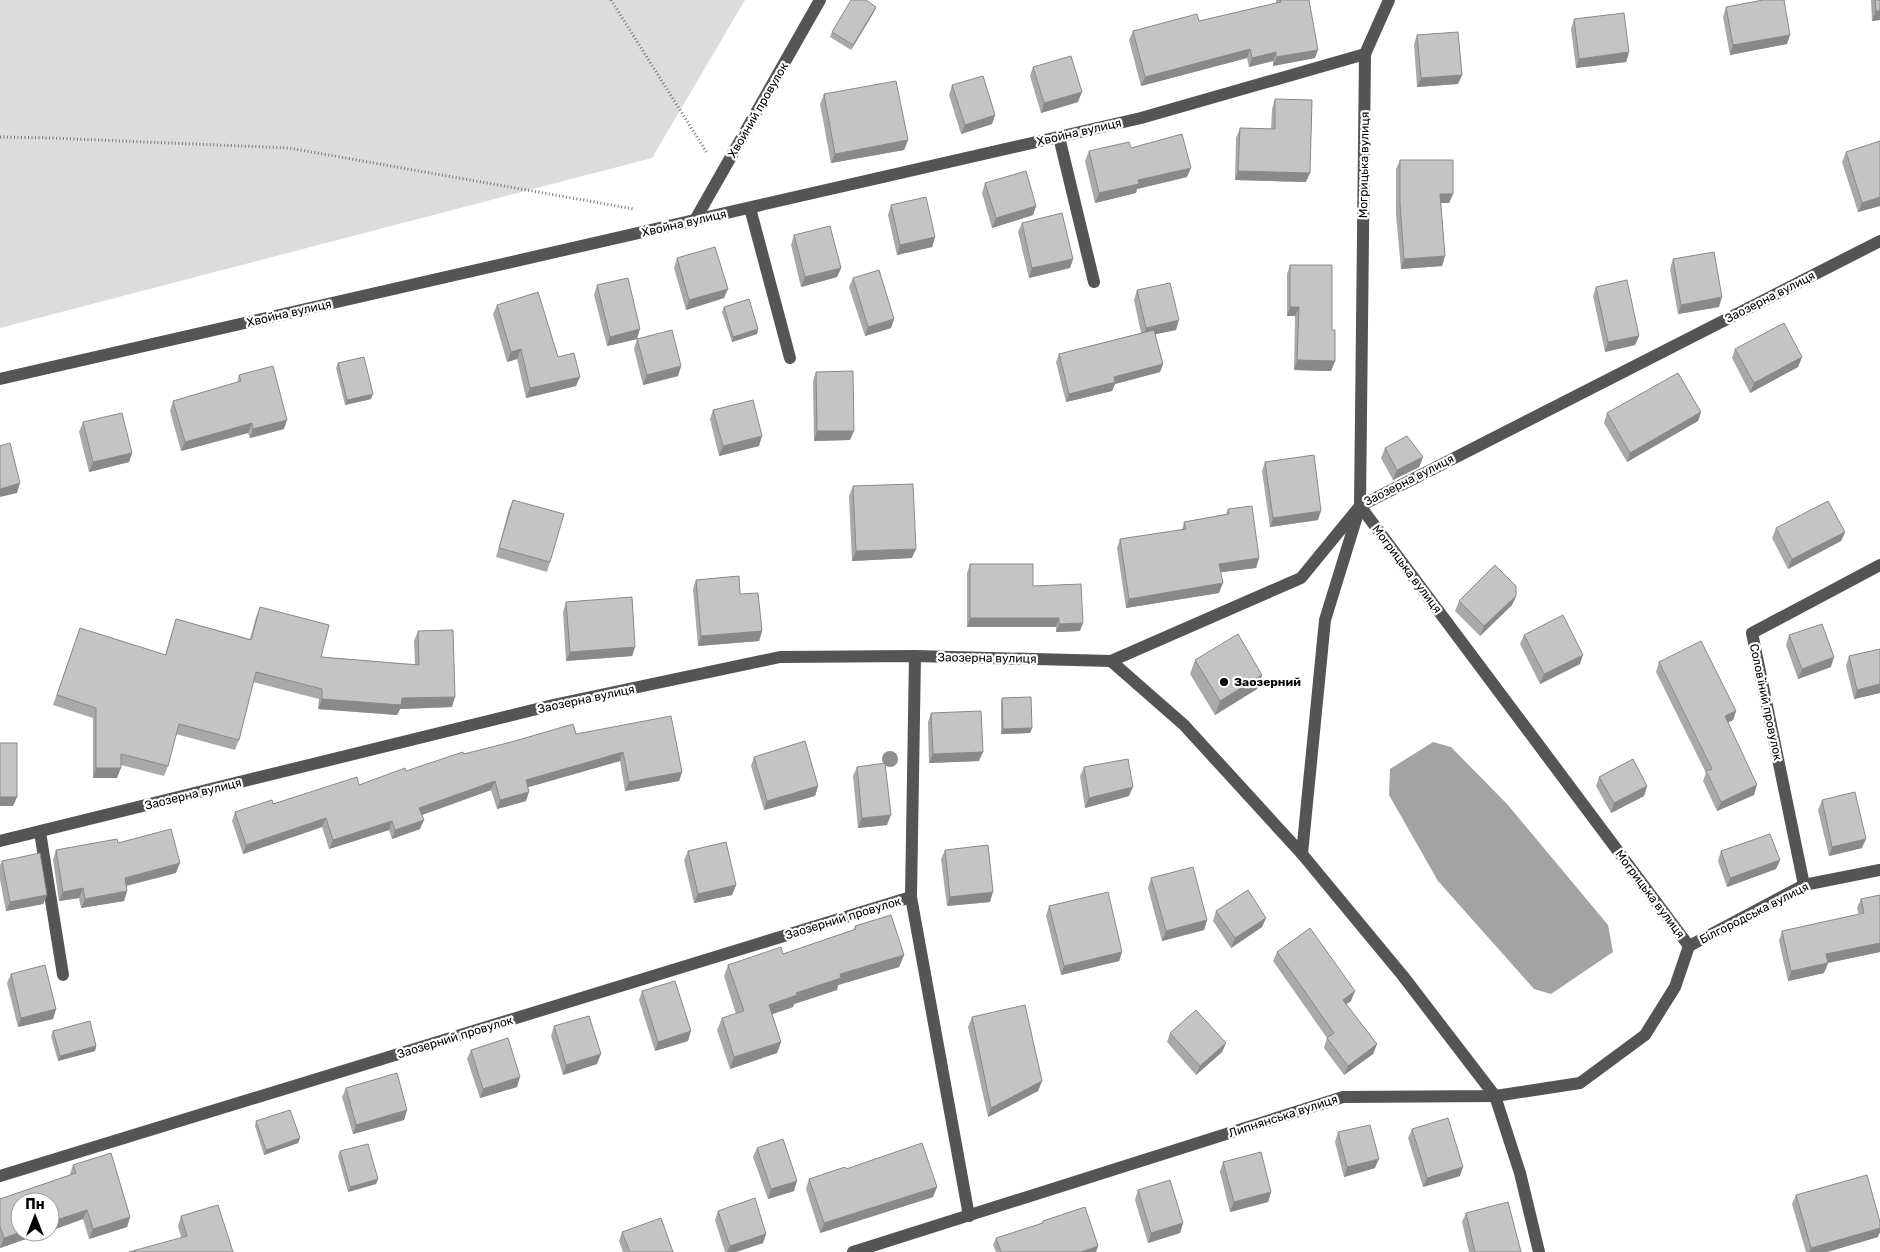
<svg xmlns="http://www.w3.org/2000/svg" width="1880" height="1252" font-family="Rubik,sans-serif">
<rect width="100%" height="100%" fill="#fff"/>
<path fill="#dcdcdc" d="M0 0H745L652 158 0 328Z"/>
<path fill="#a3a3a3" d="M1433 742 1451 747 1507 804 1608 925 1613 952 1551 994 1534 989 1438 881 1389 795 1390 769Z"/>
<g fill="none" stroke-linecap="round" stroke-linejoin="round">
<g stroke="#777" stroke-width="3" stroke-dasharray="1 2.5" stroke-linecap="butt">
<path d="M611 0 707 153"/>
<path d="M0 137 51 138 289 148 634 209"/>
</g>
<g stroke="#555" stroke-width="12">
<path d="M1389 0 1365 54 1360 506 1689 946"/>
<path d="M1059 137 1094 282"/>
<path d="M750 208 790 358"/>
<path d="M695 220 820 0"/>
<path d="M0 379 1141 118 1365 54"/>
<path d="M1358 513 1325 620 1302 854 1403 976 1495 1096 1520 1173 1539 1252"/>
<path d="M915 656 911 897 969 1216"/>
<path d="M1111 661 1184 725 1302 854"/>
<path d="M40 832 63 975"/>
<path d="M0 841 553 705 780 657 915 656 1111 661 1301 578 1360 506 1880 241"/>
<path d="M1804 885 1752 633 1880 565"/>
<path d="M1689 946 1804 885 1880 870"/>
<path d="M0 1176 911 897"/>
<path d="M853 1252 1343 1097 1495 1096 1580 1083 1645 1035 1675 987 1689 946"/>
</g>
</g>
<circle fill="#8f8f8f" cx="890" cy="759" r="8"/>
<g fill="#a9a9a9">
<path d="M1276 0H1309L1315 58 1273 66V61L1249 67 1247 58 1141 86 1129 40 1133 31 1199 21 1276 3Z"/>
<path d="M1871 0H1880V20L1872 21Z"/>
<path d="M876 7 874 12 851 50 830 37 832 32Z"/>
<path d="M1726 7 1787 44 1730 55 1723 17Z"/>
<path d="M1574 19 1629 52 1626 62 1576 68 1571 29Z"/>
<path d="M1417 35 1462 75 1458 84 1417 87 1414 44Z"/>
<path d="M1033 67 1078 102 1041 113 1030 76Z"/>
<path d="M952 85 995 115 992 124 961 134 949 95Z"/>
<path d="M824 94 908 140 904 150 831 163 820 104Z"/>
<path d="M1275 99 1306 182 1235 180 1236 138 1240 128 1271 129 1272 109Z"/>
<path d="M1131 148 1187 177 1137 189 1136 193 1095 203 1085 161 1089 151Z"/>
<path d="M1846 152 1880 206 1858 212 1842 162Z"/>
<path d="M1400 160 1453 194 1449 203H1441L1445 256 1442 266 1401 269 1396 214V169Z"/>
<path d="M985 183 1036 206 1033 215 992 228 982 193Z"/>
<path d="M891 205 935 237 932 247 897 255 888 215Z"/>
<path d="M1022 223 1073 259 1070 268 1029 278 1018 232Z"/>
<path d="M794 235 841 268 837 277 801 287 791 245Z"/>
<path d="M677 258 724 298 686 310 674 268Z"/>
<path d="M1673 259 1719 307 1678 314 1670 269Z"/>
<path d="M1290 265 1335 361 1331 371 1294 370 1295 316H1287V274Z"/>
<path d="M853 278 894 319 891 328 865 336 849 287Z"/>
<path d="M597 285 637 339 607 346 594 295Z"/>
<path d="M1596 287 1639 336 1635 345 1605 352 1593 296Z"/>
<path d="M1137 290 1176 330 1155 334 1163 364 1160 372 1115 384 1112 391 1066 402 1056 362 1059 354 1141 333 1134 300Z"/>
<path d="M497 305 576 386 526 398 517 359 507 362 493 314Z"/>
<path d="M724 307 758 329 757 334 732 342 722 312Z"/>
<path d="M637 339 681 366 678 376 643 385 634 349Z"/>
<path d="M1735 349 1802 357 1798 367 1750 393 1732 358Z"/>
<path d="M338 363 371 399 345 405 336 368Z"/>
<path d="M816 372 850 440 814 441 813 381Z"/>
<path d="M239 375 284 429 250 438 248 433 181 451 170 411 173 401 237 383Z"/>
<path d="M713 410 759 446 719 456 710 419Z"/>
<path d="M1701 412 1698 421 1627 462 1604 423 1607 413Z"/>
<path d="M83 422 132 453 129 462 89 472 79 432Z"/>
<path d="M1385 448 1423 457 1419 467 1393 480 1381 458Z"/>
<path d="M1265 462 1318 520 1270 527 1262 471Z"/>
<path d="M853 486 912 558 852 561 849 496Z"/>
<path d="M513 500 550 562 547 572 496 557 509 509Z"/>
<path d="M1228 509 1259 558 1256 568 1221 572 1219 593 1126 608 1117 548 1120 539 1182 530 1184 522 1226 514Z"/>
<path d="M1776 528 1845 532 1841 541 1788 569 1772 538Z"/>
<path d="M970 564 1033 586 1080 631 1056 632V627H967V573Z"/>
<path d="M696 580 740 594 762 631 759 641 698 646 693 589Z"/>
<path d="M1516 596 1512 605 1480 636 1455 611 1459 601Z"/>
<path d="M566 602 635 647 632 656 566 661 563 612Z"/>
<path d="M260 607 321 657 415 665 414 641 418 631 452 707 400 709 397 715 318 709 319 699 253 682 239 740 235 750 176 734 168 766 164 776 121 765 117 778H93V718L53 705 80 628 165 655 176 619 250 639 256 617Z"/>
<path d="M1524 635 1580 664 1540 684 1520 644Z"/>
<path d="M1789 635 1831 667 1798 679 1786 645Z"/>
<path d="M1880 649V693L1854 699 1846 666 1849 656Z"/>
<path d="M1195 660 1262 675 1257 689 1215 715 1190 674Z"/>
<path d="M1659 662 1736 711 1733 720 1728 722 1754 795 1717 811 1703 781 1706 773 1656 672Z"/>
<path d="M1002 698 1032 728 1030 733 1001 734V703Z"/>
<path d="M931 713 979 761 929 763 928 722Z"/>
<path d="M576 734 682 772 679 781 625 791 620 761 528 787 526 801 497 809 491 790 422 815 420 829 392 839 389 830 329 849 322 827 243 854 232 821 235 812 359 785 464 754Z"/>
<path d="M754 757 818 786 815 796 764 810 751 766Z"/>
<path d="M857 767 887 825 858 828 853 776Z"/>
<path d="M1084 767 1129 796 1085 808 1080 776Z"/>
<path d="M1599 777 1647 786 1644 796 1611 813 1596 786Z"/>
<path d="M1822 800 1862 848 1829 856 1818 810Z"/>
<path d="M118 843 176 873 126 886 127 891 124 901 81 908 79 898 59 901 53 860 56 850Z"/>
<path d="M945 850 990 902 947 906 941 859Z"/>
<path d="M688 851 736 885 732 895 694 903 684 860Z"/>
<path d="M1721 851 1780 860 1776 869 1727 887 1718 861Z"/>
<path d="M2 861 47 895 43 904 6 911 0 880V865Z"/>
<path d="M1151 878 1207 920 1204 930 1162 941 1148 888Z"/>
<path d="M1880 895V952L1828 963 1824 973 1788 981 1779 941 1782 931 1859 915 1857 908 1861 899Z"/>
<path d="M1049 906 1122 952 1119 961 1061 975 1046 916Z"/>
<path d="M1216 911 1266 918 1262 927 1231 948 1213 921Z"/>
<path d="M855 926 904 955 899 967 838 985 837 990 794 1004 793 1007 772 1014 781 1042 777 1053 730 1069 717 1030 722 1018 736 1014 724 976 728 965 783 954 853 930Z"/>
<path d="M1277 952 1351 1001 1346 1004 1377 1044 1373 1054 1344 1075 1324 1048 1327 1038 1273 961Z"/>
<path d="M11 974 56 1009 53 1019 18 1027 7 983Z"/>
<path d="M642 991 688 1041 655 1051 639 1000Z"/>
<path d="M972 1017 1042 1081 1038 1091 988 1117 968 1027Z"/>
<path d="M554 1026 597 1064 563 1075 551 1036Z"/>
<path d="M53 1031 96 1046 95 1051 58 1061 51 1036Z"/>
<path d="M1170 1033 1226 1043 1222 1052 1196 1075 1167 1042Z"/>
<path d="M471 1050 517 1087 480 1098 467 1059Z"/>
<path d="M346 1088 407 1110 404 1120 353 1134 342 1097Z"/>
<path d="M256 1121 300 1138 298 1143 264 1155 255 1126Z"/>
<path d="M1412 1129 1460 1176 1423 1187 1408 1138Z"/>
<path d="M1338 1132 1375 1168 1344 1177 1335 1142Z"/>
<path d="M757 1148 794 1191 768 1199 753 1157Z"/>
<path d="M340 1151 378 1179 376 1184 348 1192 338 1156Z"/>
<path d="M1223 1162 1271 1192 1268 1202 1230 1212 1220 1172Z"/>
<path d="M73 1165 130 1217 127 1227 89 1239 83 1219 50 1231V1202L20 1232H46L0 1248V1199L70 1175V1174Z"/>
<path d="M846 1169 937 1187 933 1197 820 1233 806 1189 809 1179Z"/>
<path d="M1138 1190 1183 1223 1180 1233 1148 1243 1135 1200Z"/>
<path d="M1796 1195 1878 1237 1827 1252H1806L1792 1204Z"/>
<path d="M718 1211 766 1234 763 1243 736 1252H725L715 1220Z"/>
<path d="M1466 1213 1521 1252H1469L1462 1222Z"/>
<path d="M181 1216 233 1252 181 1237 178 1226Z"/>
<path d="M1043 1221 1098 1246 1096 1252H996L993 1245 996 1238 1042 1223Z"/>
<path d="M622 1232 673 1252H623L619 1241Z"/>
</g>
<g fill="#898989">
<path d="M876 7 874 12 851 50 853 45Z"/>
<path d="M1876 11H1880V20L1872 21Z"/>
<path d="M1790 35 1787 44 1730 55 1733 45Z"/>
<path d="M1250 49 1247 58 1141 86 1145 77Z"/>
<path d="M1318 50 1315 58 1273 66 1276 57Z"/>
<path d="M1276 52 1273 61 1249 67 1252 58Z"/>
<path d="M1629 52 1626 62 1576 68 1579 59Z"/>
<path d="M1462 75 1458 84 1417 87 1421 78Z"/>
<path d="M1082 92 1078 102 1041 113 1044 103Z"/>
<path d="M995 115 992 124 961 134 965 125Z"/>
<path d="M908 140 904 150 831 163 835 154Z"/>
<path d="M1191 168 1187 177 1137 189 1136 193 1095 203 1099 193 1138 180Z"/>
<path d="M1238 171 1310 173 1306 182 1235 180Z"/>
<path d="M1440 194H1453L1449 203H1437Z"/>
<path d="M1880 197V206L1858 212 1862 203Z"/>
<path d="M1036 206 1033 215 992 228 996 218Z"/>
<path d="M935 237 932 247 897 255 900 245Z"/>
<path d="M1445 256 1442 266 1401 269 1404 259Z"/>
<path d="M1073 259 1070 268 1029 278 1032 268Z"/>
<path d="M841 268 837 277 801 287 805 277Z"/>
<path d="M728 289 724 298 686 310 689 300Z"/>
<path d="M1722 297 1719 307 1678 314 1681 305Z"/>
<path d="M1290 307H1299L1295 316H1287Z"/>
<path d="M894 319 891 328 865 336 868 327Z"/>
<path d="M1179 320 1176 330 1143 337 1146 328Z"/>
<path d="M640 329 637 339 607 346 610 337Z"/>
<path d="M758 329 757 334 732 342 733 337Z"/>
<path d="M1639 336 1635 345 1605 352 1608 342Z"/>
<path d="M521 349 517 359 507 362 511 352Z"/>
<path d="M1802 357 1798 367 1750 393 1754 383Z"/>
<path d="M1297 360 1335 361 1331 371 1294 370Z"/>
<path d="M1163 364 1160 372 1115 384 1112 391 1066 402 1069 394 1114 377Z"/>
<path d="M681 366 678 376 643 385 647 375Z"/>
<path d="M580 377 576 386 526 398 530 388Z"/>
<path d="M373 394 371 399 345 405 347 400Z"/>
<path d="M1701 412 1698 421 1627 462 1630 453Z"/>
<path d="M287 420 284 429 250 438 253 429Z"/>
<path d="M252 423 248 433 181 451 185 442Z"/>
<path d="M817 431H854L850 440 814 441Z"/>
<path d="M762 436 759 446 719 456 723 446Z"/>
<path d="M132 453 129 462 89 472 93 462Z"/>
<path d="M1423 457 1419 467 1393 480 1397 470Z"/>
<path d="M20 483 17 493 0 497V489Z"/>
<path d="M1321 511 1318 520 1270 527 1273 518Z"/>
<path d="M1845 532 1841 541 1788 569 1792 559Z"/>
<path d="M916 549 912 558 852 561 856 551Z"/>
<path d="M1259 558 1256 568 1215 573 1219 564Z"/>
<path d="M1223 583 1219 593 1126 608 1129 599Z"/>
<path d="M1516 596 1512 605 1480 636 1484 626Z"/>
<path d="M970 618H1059L1056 627H967Z"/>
<path d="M1083 623 1080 631 1056 632 1059 624Z"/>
<path d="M762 631 759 641 698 646 701 636Z"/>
<path d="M635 647 632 656 566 661 570 652Z"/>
<path d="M1583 655 1580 664 1540 684 1544 674Z"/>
<path d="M1834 657 1831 667 1798 679 1802 669Z"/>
<path d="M1262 675 1257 689 1215 715 1220 701Z"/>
<path d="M1880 684V693L1854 699 1857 690Z"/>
<path d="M455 697 452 707 400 709 397 715 318 709 322 699 402 698Z"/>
<path d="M1736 711 1733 720 1722 726 1725 716Z"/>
<path d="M1032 728 1030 733 1001 734 1003 729Z"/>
<path d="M623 752 620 761 522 789 526 780Z"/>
<path d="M983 752 979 761 929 763 933 754Z"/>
<path d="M96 768H121L117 778H93Z"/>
<path d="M682 772 679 781 625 791 629 782Z"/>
<path d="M495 781 491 790 416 817 419 808Z"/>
<path d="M1757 785 1754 795 1717 811 1721 802Z"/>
<path d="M818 786 815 796 764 810 767 801Z"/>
<path d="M1647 786 1644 796 1611 813 1614 803Z"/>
<path d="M1133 787 1129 796 1085 808 1089 798Z"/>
<path d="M529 792 526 801 497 809 500 800Z"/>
<path d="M0 797H17L13 806H0Z"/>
<path d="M891 815 887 825 858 828 862 818Z"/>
<path d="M326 818 322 827 243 854 246 845Z"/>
<path d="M424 820 420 829 392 839 395 830Z"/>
<path d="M392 821 389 830 329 849 333 840Z"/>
<path d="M1866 839 1862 848 1829 856 1832 847Z"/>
<path d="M1780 860 1776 869 1727 887 1730 878Z"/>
<path d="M180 863 176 873 121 887 125 878Z"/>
<path d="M736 885 732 895 694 903 698 894Z"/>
<path d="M83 888 79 898 59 901 63 892Z"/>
<path d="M127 891 124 901 81 908 85 899Z"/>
<path d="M993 892 990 902 947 906 950 897Z"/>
<path d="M47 895 43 904 6 911 10 902Z"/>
<path d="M1266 918 1262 927 1231 948 1235 938Z"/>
<path d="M1207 920 1204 930 1162 941 1166 931Z"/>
<path d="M1880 943V952L1822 964 1826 954Z"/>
<path d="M1122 952 1119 961 1061 975 1064 966Z"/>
<path d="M904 955 899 967 838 985 837 990 794 1004 793 1007 764 1017 769 1005 840 974Z"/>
<path d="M1828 963 1824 973 1788 981 1791 971Z"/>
<path d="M1355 991 1351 1001 1339 1009 1343 1000Z"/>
<path d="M56 1009 53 1019 18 1027 21 1018Z"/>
<path d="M691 1031 688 1041 655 1051 658 1042Z"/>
<path d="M781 1042 777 1053 730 1069 734 1057Z"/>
<path d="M1226 1043 1222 1052 1196 1075 1200 1066Z"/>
<path d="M1377 1044 1373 1054 1344 1075 1348 1066Z"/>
<path d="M96 1046 95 1051 58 1061 60 1056Z"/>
<path d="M601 1054 597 1064 563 1075 566 1065Z"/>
<path d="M520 1077 517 1087 480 1098 483 1089Z"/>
<path d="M1042 1081 1038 1091 988 1117 991 1108Z"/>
<path d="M407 1110 404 1120 353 1134 356 1125Z"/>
<path d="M300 1138 298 1143 264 1155 266 1150Z"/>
<path d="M1379 1159 1375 1168 1344 1177 1347 1167Z"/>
<path d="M1463 1167 1460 1176 1423 1187 1427 1178Z"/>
<path d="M378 1179 376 1184 348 1192 350 1187Z"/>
<path d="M797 1181 794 1191 768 1199 771 1189Z"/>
<path d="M937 1187 933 1197 820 1233 824 1223Z"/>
<path d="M1271 1192 1268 1202 1230 1212 1234 1202Z"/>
<path d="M87 1210 83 1219 50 1231V1222Z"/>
<path d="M130 1217 127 1227 89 1239 93 1229Z"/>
<path d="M1183 1223 1180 1233 1148 1243 1151 1233Z"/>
<path d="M1880 1228V1232L1878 1237 1827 1252H1809L1811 1248Z"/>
<path d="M21 1232H46L0 1248 4 1238Z"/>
<path d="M766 1234 763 1243 736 1252H727L730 1246Z"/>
<path d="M1098 1246 1096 1252H1081Z"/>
</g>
<g fill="#c4c4c4" stroke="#898989">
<path d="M851 0H866L876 7 853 45 832 32Z"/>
<path d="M1280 0H1309L1318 50 1276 57V52L1252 58 1250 49 1145 77 1133 31 1197 14 1199 21 1281 2Z"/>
<path d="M1763 0H1784L1790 35 1733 45 1726 7Z"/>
<path d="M1875 0H1880V11H1876Z"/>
<path d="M1624 13 1629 52 1579 59 1574 19Z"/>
<path d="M1458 32 1462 75 1421 78 1417 35Z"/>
<path d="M1071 56 1082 92 1044 103 1033 67Z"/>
<path d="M983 76 995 115 965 125 952 85Z"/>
<path d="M896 81 908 140 835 154 824 94Z"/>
<path d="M1275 99 1312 100 1310 173 1238 171 1240 128 1275 129Z"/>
<path d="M1182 134 1191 168 1138 180 1139 184 1099 193 1089 151 1129 142 1131 148Z"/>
<path d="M1880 141V197L1862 203 1846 152Z"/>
<path d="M1400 160H1453V194H1440L1445 256 1404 259 1400 204Z"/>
<path d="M1026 171 1036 206 996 218 985 183Z"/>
<path d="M926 197 935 237 900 245 891 205Z"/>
<path d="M1062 213 1073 259 1032 268 1022 223Z"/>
<path d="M830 226 841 268 805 277 794 235Z"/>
<path d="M715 247 728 289 689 300 677 258Z"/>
<path d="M1714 252 1722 297 1681 305 1673 259Z"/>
<path d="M1290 265H1332V330H1335V361L1297 360 1299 307H1290Z"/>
<path d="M879 270 894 319 868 327 853 278Z"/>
<path d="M628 278 640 329 610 337 597 285Z"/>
<path d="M1627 280 1639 336 1608 342 1596 287Z"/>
<path d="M1170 283 1179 320 1146 328 1137 290Z"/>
<path d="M538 292 558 357 574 353 580 377 530 388 521 349 511 352 497 305Z"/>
<path d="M749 299 758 329 733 337 724 307Z"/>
<path d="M1784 323 1802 357 1754 383 1735 349Z"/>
<path d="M672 330 681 366 647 375 637 339Z"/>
<path d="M1154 330 1163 364 1114 377 1115 382 1069 394 1059 354Z"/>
<path d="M364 357 373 394 347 400 338 363Z"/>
<path d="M273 366 287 420 253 429 252 423 185 442 173 401 241 381 239 375Z"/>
<path d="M853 371 854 431H817L816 372Z"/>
<path d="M1678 373 1701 412 1630 453 1607 413Z"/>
<path d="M753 400 762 436 723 446 713 410Z"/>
<path d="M122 413 132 453 93 462 83 422Z"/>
<path d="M1407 436 1423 457 1397 470 1385 448Z"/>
<path d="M10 443 20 483 0 489V446Z"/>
<path d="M1314 455 1321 511 1273 518 1265 462Z"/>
<path d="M913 484 916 549 856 551 853 486Z"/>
<path d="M513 500 564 514 550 562 499 548Z"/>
<path d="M1828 501 1845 532 1792 559 1776 528Z"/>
<path d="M1252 506 1259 558 1219 564 1223 583 1129 599 1120 539 1186 529 1184 522 1229 514 1228 509Z"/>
<path d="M970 564H1033V586L1081 584 1083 623 1059 624V618H970Z"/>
<path d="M1495 565 1516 586V596L1484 626 1459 601Z"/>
<path d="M739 576 740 594 758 593 762 631 701 636 696 580Z"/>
<path d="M632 597 635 647 570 652 566 602Z"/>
<path d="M260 607 329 625 321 657 419 665 418 631 453 630 455 697 402 698 401 705 322 699V689L256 672 239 740 179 724 168 766 121 754V768H96V708L57 695 80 628 166 655 176 619 251 640Z"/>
<path d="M1563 615 1583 655 1544 674 1524 635Z"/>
<path d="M1822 624 1834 657 1802 669 1789 635Z"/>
<path d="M1238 634 1262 675 1220 701 1195 660Z"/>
<path d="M1701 641 1736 711 1725 716 1757 785 1721 802 1706 771 1712 769 1659 662Z"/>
<path d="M1880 649V684L1857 690 1849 656Z"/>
<path d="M1031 697 1032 728 1003 729 1002 698Z"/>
<path d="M981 711 983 752 933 754 931 713Z"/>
<path d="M671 716 682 772 629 782 623 752 526 780 529 792 500 800 495 781 419 808 424 820 395 830 392 821 333 840 326 818 246 845 235 812 272 800 273 804 357 777 359 785 405 768 406 771 463 752 464 754 515 741 573 724 576 734Z"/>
<path d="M805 741 818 786 767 801 754 757Z"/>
<rect x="0" y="743" width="17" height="54"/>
<path d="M1128 759 1133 787 1089 798 1084 767Z"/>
<path d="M1633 759 1647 786 1614 803 1599 777Z"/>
<path d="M885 763 891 815 862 818 857 767Z"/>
<path d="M1855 792 1866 839 1832 847 1822 800Z"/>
<path d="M171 829 180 863 125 878 127 891 85 899 83 888 63 892 56 850 117 839 118 843Z"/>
<path d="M1770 834 1780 860 1730 878 1721 851Z"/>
<path d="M726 842 736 885 698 894 688 851Z"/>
<path d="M988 845 993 892 950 897 945 850Z"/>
<path d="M40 853 47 895 10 902 2 861Z"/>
<path d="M1193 867 1207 920 1166 931 1151 878Z"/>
<path d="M1248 890 1266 918 1235 938 1216 911Z"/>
<path d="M1108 892 1122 952 1064 966 1049 906Z"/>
<path d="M1880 895V943L1826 954 1828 963 1791 971 1782 931 1864 913 1861 899Z"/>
<path d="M891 915 904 955 840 974 841 978 796 993 797 995 769 1005 781 1042 734 1057 722 1018 744 1011 728 965 781 947 783 954 856 929 855 926Z"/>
<path d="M1310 928 1355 991 1343 1000 1377 1044 1348 1066 1327 1038 1334 1033 1277 952Z"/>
<path d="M45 965 56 1009 21 1018 11 974Z"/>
<path d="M675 981 691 1031 658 1042 642 991Z"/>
<path d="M1025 1005 1042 1081 991 1108 972 1017Z"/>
<path d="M1196 1010 1226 1043 1200 1066 1170 1033Z"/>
<path d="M589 1016 601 1054 566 1065 554 1026Z"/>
<path d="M90 1021 96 1046 60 1056 53 1031Z"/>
<path d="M508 1038 520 1077 483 1089 471 1050Z"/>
<path d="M397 1073 407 1110 356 1125 346 1088Z"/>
<path d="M290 1110 300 1138 266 1150 256 1121Z"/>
<path d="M1448 1118 1463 1167 1427 1178 1412 1129Z"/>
<path d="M1370 1125 1379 1159 1347 1167 1338 1132Z"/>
<path d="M783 1139 797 1181 771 1189 757 1148Z"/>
<path d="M922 1143 937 1187 824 1223 809 1179 845 1167 846 1169Z"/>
<path d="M368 1144 378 1179 350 1187 340 1151Z"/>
<path d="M1261 1152 1271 1192 1234 1202 1223 1162Z"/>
<path d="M111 1153 130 1217 93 1229 87 1210 50 1222V1202H20V1232H21L4 1238 0 1227V1199L76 1173 73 1165Z"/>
<path d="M1867 1175 1880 1222V1228L1811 1248 1796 1195Z"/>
<path d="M1170 1180 1183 1223 1151 1233 1138 1190Z"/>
<path d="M755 1198 766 1234 730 1246 718 1211Z"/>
<path d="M1508 1202 1521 1252H1475L1466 1213Z"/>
<path d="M218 1205 233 1252H129L187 1236 181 1216Z"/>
<path d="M1085 1207 1098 1246 1081 1252H1001L996 1238 1043 1223V1221Z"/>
<path d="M661 1218 673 1252H630L622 1232Z"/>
</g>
<circle fill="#000" stroke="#fff" stroke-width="2" cx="1224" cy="682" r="5"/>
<g text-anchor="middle" stroke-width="4.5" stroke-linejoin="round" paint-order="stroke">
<g font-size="12" fill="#000" stroke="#fff">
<text transform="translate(758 110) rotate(-60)" y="4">Хвойний провулок</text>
<text transform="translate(1079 132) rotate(-13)" y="4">Хвойна вулиця</text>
<text transform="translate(1364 165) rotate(-89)" y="4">Могрицька вулиця</text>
<text transform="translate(684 223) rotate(-13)" y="4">Хвойна вулиця</text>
<text transform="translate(1770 297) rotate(-27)" y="4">Заозерна вулиця</text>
<text transform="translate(289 313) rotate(-13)" y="4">Хвойна вулиця</text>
<text transform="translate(1409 480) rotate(-27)" y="4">Заозерна вулиця</text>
<text transform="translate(1407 569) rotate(53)" y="4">Могрицька вулиця</text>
<text transform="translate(987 658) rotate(1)" y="4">Заозерна вулиця</text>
<text transform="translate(586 699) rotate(-12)" y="4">Заозерна вулиця</text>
<text transform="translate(1766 702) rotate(78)" y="4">Соловʼїний провулок</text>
<text transform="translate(193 794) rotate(-14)" y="4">Заозерна вулиця</text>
<text transform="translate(1650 894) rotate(53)" y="4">Могрицька вулиця</text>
<text transform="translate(1754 913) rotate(-27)" y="4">Білгородська вулиця</text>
<text transform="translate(843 918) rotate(-17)" y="4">Заозерний провулок</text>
<text transform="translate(455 1037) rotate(-17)" y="4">Заозерний провулок</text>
<text transform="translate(1283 1116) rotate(-18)" y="4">Липнянська вулиця</text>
</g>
<g font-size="12" font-weight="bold" fill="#000" stroke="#fff" text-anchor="start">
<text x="1234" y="686">Заозерний</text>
</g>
</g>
<g transform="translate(35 1217)"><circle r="24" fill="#ffffff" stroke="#999999"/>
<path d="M0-4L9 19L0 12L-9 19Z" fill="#000000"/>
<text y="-8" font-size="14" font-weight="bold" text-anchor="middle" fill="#000000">Пн</text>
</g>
</svg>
